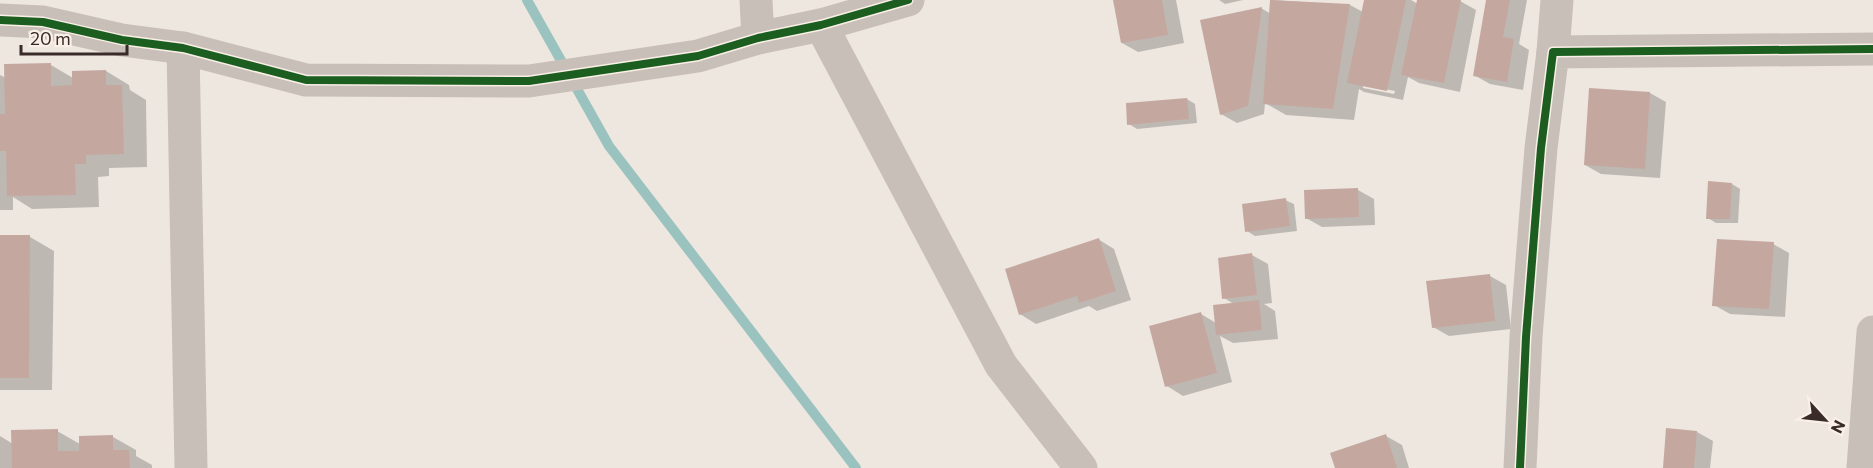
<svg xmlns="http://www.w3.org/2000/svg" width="1873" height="468" font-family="Commissioner,sans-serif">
<rect width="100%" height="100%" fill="#eee7e0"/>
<g fill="#0003" fill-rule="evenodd">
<path d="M1115 0H1176L1184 43 1138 52 1122 43Z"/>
<path d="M1219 0H1243L1225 4Z"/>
<path d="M1272 0 1350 5 1363 12 1365 0H1411L1418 4 1419 0 1460 1 1476 10 1460 92 1419 83 1408 77 1403 100 1364 92 1359 89 1354 120 1286 115 1265 103 1264 114 1237 123 1221 114 1261 8 1271 14ZM1363 85 1395 91 1394 94 1363 88Z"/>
<path d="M1488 0H1527L1519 44 1529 50 1523 90 1490 84 1474 75Z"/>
<path d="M51 65 73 78 106 71 129 85 130 90 146 100 147 167 109 168V176L98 177 99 207 32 209 13 197V210H0V75L6 78Z"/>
<path d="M1650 93 1666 102 1660 178 1601 174 1585 165Z"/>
<path d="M1187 99 1195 104 1197 123 1137 129 1129 124Z"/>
<path d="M1732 184 1740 189 1738 223H1716L1708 218Z"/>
<path d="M1358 190 1374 199 1375 225 1322 227 1306 218Z"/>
<path d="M1285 200 1294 204 1297 231 1255 236 1247 231Z"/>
<path d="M0 237H30L54 251 52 390H0Z"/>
<path d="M1098 239 1114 249 1131 300 1097 311 1089 306 1036 324 1020 314Z"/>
<path d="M1773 244 1789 253 1785 317 1730 314 1714 305Z"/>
<path d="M1252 255 1268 264 1272 303 1264 304 1275 311 1278 339 1233 343 1220 336 1232 382 1183 396 1167 386 1201 314 1216 323 1234 304 1224 298Z"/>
<path d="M1490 276 1506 285 1511 329 1449 336 1433 327Z"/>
<path d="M57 431 80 444 113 437 136 450V456L152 465V468H0V436L13 444Z"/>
<path d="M1697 432 1713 441 1710 468H1664Z"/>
<path d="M1386 436 1402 445 1409 468H1337Z"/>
</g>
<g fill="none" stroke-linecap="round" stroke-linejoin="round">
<path stroke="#9ac3bf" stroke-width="10" d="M527 0 609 146 856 468"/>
</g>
<g fill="#c4a8a0">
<path d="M1113 0H1162L1168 35 1121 43Z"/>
<path d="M1270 0 1350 4 1333 109 1263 104Z"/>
<path d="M1364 0H1406L1387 91 1347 83Z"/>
<path d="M1417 0H1461L1444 83 1401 75Z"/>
<path d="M1486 0H1510L1503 37 1514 39 1507 82 1473 76Z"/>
<path d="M1262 7 1248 106 1220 115 1200 20Z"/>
<path d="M51 63V86L72 85V71L106 70V85H122L124 154 86 155V164H75L76 195 7 196 6 151H0V114H5L4 64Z"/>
<path d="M1589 88 1650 92 1645 169 1584 165Z"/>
<path d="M1187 98 1189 119 1127 125 1126 103Z"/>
<path d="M1708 181 1732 183 1730 219H1706Z"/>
<path d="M1358 188 1359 217 1305 219 1304 190Z"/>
<path d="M1286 198 1290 226 1245 232 1242 204Z"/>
<path d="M0 235H30L29 378H0Z"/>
<path d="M1099 238 1116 291 1079 303 1077 296 1019 315 1005 269Z"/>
<path d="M1717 239 1774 242 1769 309 1712 306Z"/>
<path d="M1252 253 1257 295 1222 299 1218 258Z"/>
<path d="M1490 274 1495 321 1432 328 1426 281Z"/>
<path d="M1259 300 1262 330 1216 335 1213 305Z"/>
<path d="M1201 312 1217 373 1165 387 1149 326Z"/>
<path d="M1666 428 1697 431 1694 468H1663Z"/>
<path d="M58 429V451H79V436L113 435V450H129L130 468H12L11 430Z"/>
<path d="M1386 434 1397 468H1335L1330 453Z"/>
</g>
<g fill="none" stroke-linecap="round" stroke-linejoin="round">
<g stroke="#c8bfb9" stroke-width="33">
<path d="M756 0 758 38"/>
<path d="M0 20 43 22 122 40 183 48 306 80 529 81 698 56 758 38 821 25 908 0"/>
<path d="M821 25 1001 365 1081 468"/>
<path d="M183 48 191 468"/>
<path d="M1553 52 1557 0"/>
<path d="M1520 468 1526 337 1541 148 1553 52 1873 49"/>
<path d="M1863 468 1873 332"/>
</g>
<g stroke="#fbf0e7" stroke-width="11">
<g id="cycleway">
<path d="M0 20 43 22 122 40 183 48 306 80 529 81 698 56 758 38 821 25 908 0"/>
<path d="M1520 468 1526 337 1541 148 1553 52 1873 49"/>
</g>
</g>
<use href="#cycleway" stroke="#1b5e20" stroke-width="8"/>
</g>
<g transform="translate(1825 420) rotate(117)" stroke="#fbf0e7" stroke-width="4.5" paint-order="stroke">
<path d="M0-4.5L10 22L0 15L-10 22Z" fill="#392b27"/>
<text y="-9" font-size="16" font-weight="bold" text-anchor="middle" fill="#392b27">N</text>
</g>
<path d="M21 45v9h106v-9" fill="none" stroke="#392b27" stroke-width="3"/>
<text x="30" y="45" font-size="18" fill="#392b27" stroke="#fbf0e7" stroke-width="4.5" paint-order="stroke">20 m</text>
</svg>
